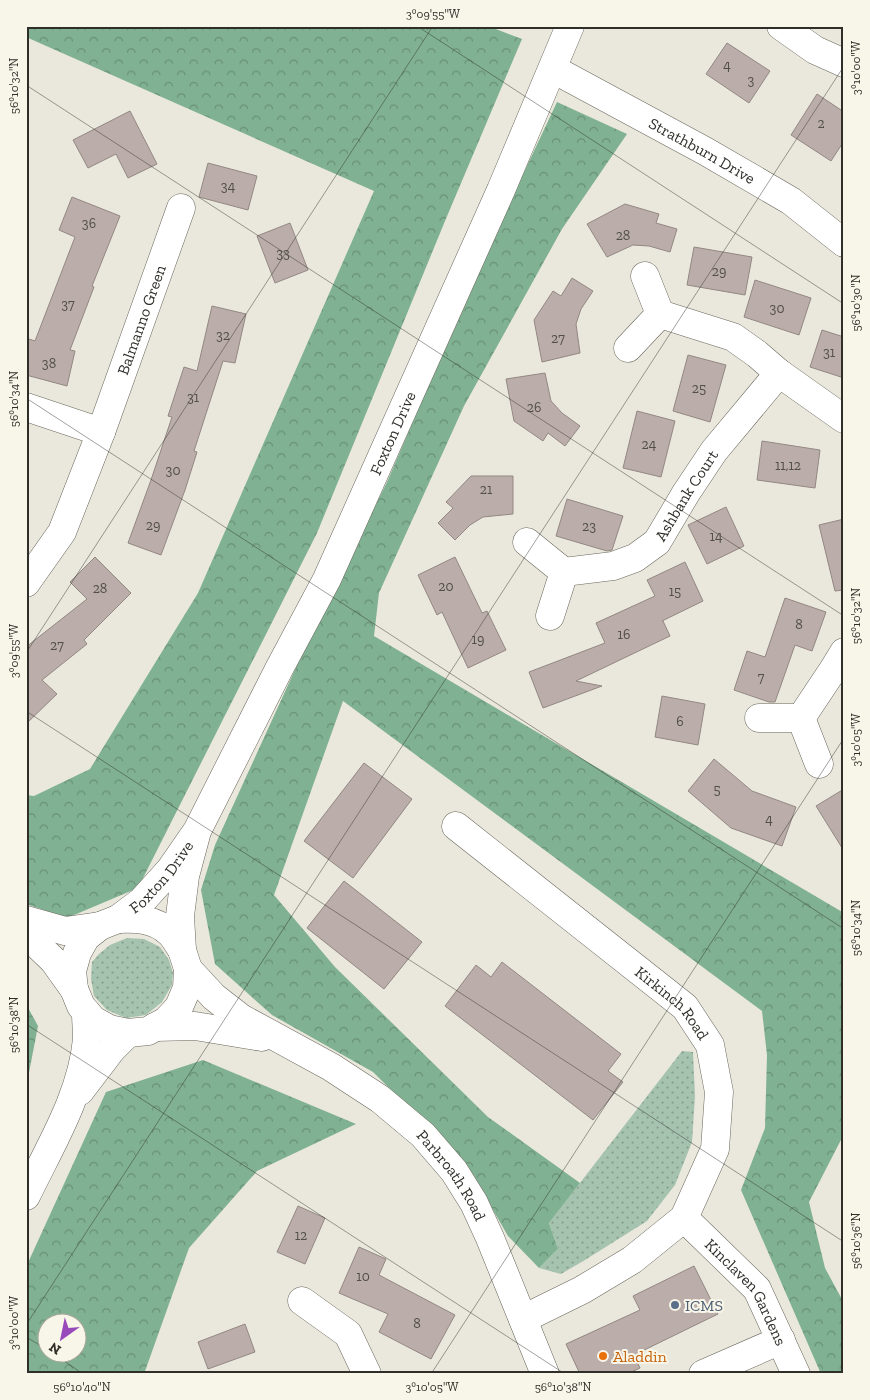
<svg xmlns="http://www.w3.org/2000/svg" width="870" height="1400" font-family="'Zilla Slab',serif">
<defs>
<pattern id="grass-dots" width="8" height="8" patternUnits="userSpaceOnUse" patternTransform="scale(1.25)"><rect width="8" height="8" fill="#a5c3af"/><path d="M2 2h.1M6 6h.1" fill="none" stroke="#879f8e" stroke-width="1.8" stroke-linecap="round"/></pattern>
<pattern id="forest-crowns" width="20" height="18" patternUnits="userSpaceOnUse" patternTransform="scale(1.25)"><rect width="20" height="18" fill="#80b192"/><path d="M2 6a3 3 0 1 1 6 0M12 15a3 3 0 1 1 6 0" fill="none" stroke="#699077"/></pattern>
</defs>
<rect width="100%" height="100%" fill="#eae8dc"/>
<g fill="url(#grass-dots)">
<path d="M127 938 144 939 160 947 169 960 173 973 172 985 162 1002 146 1015 126 1018 107 1010 94 996 91 979 92 962 99 954 110 945Z"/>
<path d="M682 1051 693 1052 695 1096 692 1142 675 1185 647 1221 585 1260 561 1274 539 1268 558 1249 549 1223Z"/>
</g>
<g fill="url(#forest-crowns)" fill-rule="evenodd">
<path d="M26 26H488L522 39 445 221 317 533 138 888 67 918 26 904V795L34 796 90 769 198 593 374 191 26 37Z"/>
<path d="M557 102 627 134 562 229 464 406 379 593 374 636 844 913V1134L809 1202 825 1268 844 1303V1374H821L741 1190 765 1128 767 1055 762 1011 343 701 274 895 335 967 488 1117 580 1183 549 1223 558 1249 539 1268 508 1236 467 1165 373 1072 272 1015 215 964 201 890 215 845 304 650 387 482 479 268Z"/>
<path d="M26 1004 38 1026 26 1088Z"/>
<path d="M203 1060 356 1124 257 1171 189 1248 144 1374H26V1267L106 1092ZM78 1322V1352H48V1322Z"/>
</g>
<g fill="#bbaeaa" stroke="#938783">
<path d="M727 43 770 71 749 103 706 74Z"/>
<path d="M817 94 844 112V141L831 161 791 135Z"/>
<path d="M130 111 157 164 128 178 116 154 88 168 73 140Z"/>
<path d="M208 163 257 176 248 210 199 197Z"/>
<path d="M72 197 120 216 92 286 94 287 70 350 75 351 67 386 26 375V338L35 341 75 237 59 230Z"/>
<path d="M625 204 659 214 656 223 677 229 670 252 649 246 633 245 607 257 587 224Z"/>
<path d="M290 223 308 270 275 283 257 236Z"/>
<path d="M694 247 752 257 745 295 687 285Z"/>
<path d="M572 278 593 291 581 309 576 324 580 353 542 362 534 320 553 291 561 296Z"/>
<path d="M755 280 811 298 799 335 744 317Z"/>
<path d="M212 306 246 314 235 363 223 361 194 451 197 452 185 490 161 555 128 543 151 480 172 417 168 416 184 367 197 371Z"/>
<path d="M822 330 844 337V378L810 367Z"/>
<path d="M688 355 726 365 710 422 673 411Z"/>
<path d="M545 373 551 401 562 413 580 426 565 446 548 433 543 441 514 421 506 379Z"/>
<path d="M637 411 675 421 661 477 623 468Z"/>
<path d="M762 441 820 450 815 488 757 480Z"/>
<path d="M471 476H513V514L483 517 470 525 455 540 438 523 453 508 446 502Z"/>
<path d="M567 499 623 516 612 550 607 551 556 536Z"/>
<path d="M726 507 744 546 707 564 688 525Z"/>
<path d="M844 519V590L835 591 819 525Z"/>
<path d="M95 557 131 593 84 640 87 644 42 680 57 694 26 724V647L87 599 70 582Z"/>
<path d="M455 557 482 613 487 611 506 650 468 668 442 612 437 615 418 575Z"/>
<path d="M685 562 703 601 662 621H663L670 636 576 681 602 686 543 708 529 672 605 643 596 623 655 596 647 580Z"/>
<path d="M785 598 826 612 812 651 795 645 775 702H769L734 690 747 651 765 657Z"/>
<path d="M662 696 705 704 698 745 655 737Z"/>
<path d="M714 759 752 791 796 807 782 846 731 828 688 791Z"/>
<path d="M364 763 412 799 353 878 304 841Z"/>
<path d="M844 789V851L816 806Z"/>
<path d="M344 881 422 942 384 989 307 928Z"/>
<path d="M502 962 621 1054 608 1071 623 1082 593 1120 445 1006 476 965 491 977Z"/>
<path d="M298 1206 325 1218 305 1264 277 1252Z"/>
<path d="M359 1247 386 1259 379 1275 455 1315 431 1359 379 1332 388 1314 339 1293Z"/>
<path d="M694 1266 718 1314 634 1355 640 1368 627 1374H580L566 1344 640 1310 633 1296Z"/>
<path d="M245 1324 255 1352 208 1369 198 1342Z"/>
</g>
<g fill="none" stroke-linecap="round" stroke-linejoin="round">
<g stroke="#69675d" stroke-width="29">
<g id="minor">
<path d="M781 26 815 50 844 63"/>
<path id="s1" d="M553 69 705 151 791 201 844 243"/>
<path d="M660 314 733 337 757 354 779 373 844 419"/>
<path d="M628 348 660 314 645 276"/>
<path d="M26 407 101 432"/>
<path d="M527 542 564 572 550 616"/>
<path id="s2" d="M564 572 613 566 635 558 657 542 686 493 714 451 779 373"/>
<path id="s3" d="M26 583 62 532 101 432 181 208"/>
<path d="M759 718H801L819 764"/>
<path d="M801 718 833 670 844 652"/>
<path id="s4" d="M456 826 685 1007 710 1045 719 1092 715 1149 684 1218 632 1260 582 1290 523 1319"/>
<path id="s5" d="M197 831 185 876 180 916 182 950 188 969 187 988 179 1007 166 1021 148 1031 128 1033 109 1029 93 1020 86 1012 81 1006 74 989 72 971 77 953 86 937 100 926 118 919 142 901 170 870 197 831 279 669 327 579 501 190 570 26"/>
<path d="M118 919C137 918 155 919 170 933 175 938 178 944 182 950"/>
<path d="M26 920 65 931 100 926"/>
<path d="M26 934 54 961 74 989"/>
<path id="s6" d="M188 969 214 997 241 1018 331 1067 380 1099 423 1135 454 1171 474 1203 490 1238 545 1374"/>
<path d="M155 1027 195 1026 262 1037"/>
<path d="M80 1091 112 1049 128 1033"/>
<path d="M26 1196C50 1146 82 1095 87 1039 87 1030 86 1021 86 1012"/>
<path id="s7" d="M684 1218 757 1289 796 1374"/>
<path d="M302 1301 348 1334 367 1374"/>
<path d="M703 1374 781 1340"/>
</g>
</g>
<use href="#minor" stroke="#fff" stroke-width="28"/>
</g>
<path fill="none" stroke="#2f2e29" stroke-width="1" stroke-opacity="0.45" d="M417 26 844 304M26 85 844 616M26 398 844 929M26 653 433 26M26 711 844 1242M26 1024 565 1374M26 1325 844 66M26 1337 48 1350M51 1352 83 1374M431 1374 844 738"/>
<circle fill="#5c6f8a" stroke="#f8f5e9" stroke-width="2" cx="675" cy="1305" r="5"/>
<circle fill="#e8710a" stroke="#f8f5e9" stroke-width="2" cx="603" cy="1356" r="5"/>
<g text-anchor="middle" stroke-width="4" stroke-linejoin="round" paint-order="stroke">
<g font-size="14" fill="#524e49">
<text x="727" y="70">4</text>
<text x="751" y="85">3</text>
<text x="821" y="128">2</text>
<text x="228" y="191">34</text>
<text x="89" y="228">36</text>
<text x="623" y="240">28</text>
<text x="283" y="258">33</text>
<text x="719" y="276">29</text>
<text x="68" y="309">37</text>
<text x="777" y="313">30</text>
<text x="223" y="340">32</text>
<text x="558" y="343">27</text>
<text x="829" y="357">31</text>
<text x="49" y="368">38</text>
<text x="699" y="393">25</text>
<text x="193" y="402">31</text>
<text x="534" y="412">26</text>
<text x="649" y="449">24</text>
<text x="788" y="470">11,12</text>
<text x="173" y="475">30</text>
<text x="486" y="494">21</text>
<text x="153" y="530">29</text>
<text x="589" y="531">23</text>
<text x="716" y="541">14</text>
<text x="446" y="591">20</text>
<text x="100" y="593">28</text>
<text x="675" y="596">15</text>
<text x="799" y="629">8</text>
<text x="624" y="639">16</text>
<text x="478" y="644">19</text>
<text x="57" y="650">27</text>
<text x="761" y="682">7</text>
<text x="680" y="726">6</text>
<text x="717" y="794">5</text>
<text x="769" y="824">4</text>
<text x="301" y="1240">12</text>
<text x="363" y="1281">10</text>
<text x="417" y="1328">8</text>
</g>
<g font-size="16" fill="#2f2e29" stroke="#f8f5e9">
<text dy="6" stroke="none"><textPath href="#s1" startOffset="170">Strathburn Drive</textPath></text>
<text dy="6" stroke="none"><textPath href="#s3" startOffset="289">Balmanno Green</textPath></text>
<text dy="6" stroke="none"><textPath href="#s5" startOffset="970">Foxton Drive</textPath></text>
<text dy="6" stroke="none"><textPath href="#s2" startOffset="155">Ashbank Court</textPath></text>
<text dy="6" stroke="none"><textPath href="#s5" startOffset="468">Foxton Drive</textPath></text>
<text dy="6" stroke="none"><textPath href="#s4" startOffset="280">Kirkinch Road</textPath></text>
<text dy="6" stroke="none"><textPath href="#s6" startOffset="339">Parbroath Road</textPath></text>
<text dy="6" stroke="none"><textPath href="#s7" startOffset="98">Kinclaven Gardens</textPath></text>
</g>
<g font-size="16" fill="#4e5e75" stroke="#f8f5e9" text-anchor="start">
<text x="685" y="1311">ICMS</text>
</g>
<g font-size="16" fill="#c56008" stroke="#f8f5e9" text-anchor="start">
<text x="613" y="1362">Aladdin</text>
</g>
</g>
<rect width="870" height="1400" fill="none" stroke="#f8f5e9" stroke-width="55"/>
<g transform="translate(62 1338) rotate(213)"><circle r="24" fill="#f8f5e9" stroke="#a8a59c"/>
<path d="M0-4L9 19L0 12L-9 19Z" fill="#984aba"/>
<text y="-8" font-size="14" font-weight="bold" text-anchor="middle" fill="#2f2e29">N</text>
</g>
<rect x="28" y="28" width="814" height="1344" fill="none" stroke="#2f2e29" stroke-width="2"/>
<g font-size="12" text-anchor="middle" fill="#2f2e29">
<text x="433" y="18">3°09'55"W</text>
<text transform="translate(856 68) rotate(-90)" y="4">3°10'00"W</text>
<text transform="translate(14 86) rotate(-90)" y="4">56°10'32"N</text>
<text transform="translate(856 303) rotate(-90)" y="4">56°10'30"N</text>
<text transform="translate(14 399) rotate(-90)" y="4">56°10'34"N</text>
<text transform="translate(856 616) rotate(-90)" y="4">56°10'32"N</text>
<text transform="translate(14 651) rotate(-90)" y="4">3°09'55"W</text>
<text transform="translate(856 740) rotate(-90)" y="4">3°10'05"W</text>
<text transform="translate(856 928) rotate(-90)" y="4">56°10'34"N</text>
<text transform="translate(14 1025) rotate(-90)" y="4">56°10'38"N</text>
<text transform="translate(856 1241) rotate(-90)" y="4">56°10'36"N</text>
<text transform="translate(14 1323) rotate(-90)" y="4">3°10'00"W</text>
<text x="82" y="1391">56°10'40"N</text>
<text x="432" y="1391">3°10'05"W</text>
<text x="563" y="1391">56°10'38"N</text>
</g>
</svg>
